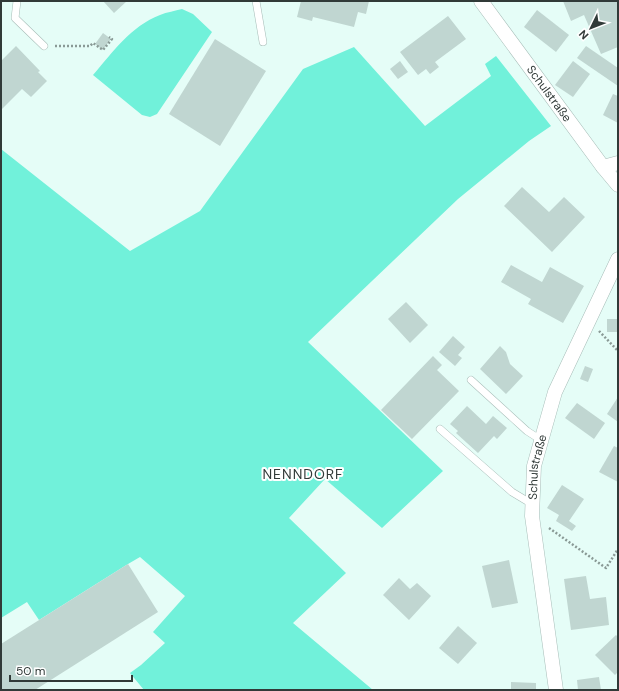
<svg xmlns="http://www.w3.org/2000/svg" width="619" height="691" font-family="'DM Sans',sans-serif">
<rect width="100%" height="100%" fill="#e5fdf7"/>
<g fill="#71f1da">
<path d="M182 9 193 14 212 32 157 114 150 117 142 115 93 75C113 52 131 26 160 15 167 12 175 11 182 9Z"/>
<path d="M354 47 425 126 491 76 485 64 496 56 551 126 529 141 458 199 308 342 443 471 382 528 325 479 289 518 346 573 293 623 373 690H144L130 673 141 665 165 643 153 632 185 596 140 557 128 564 39 620 27 602 1 618V149L130 251 200 211 303 69Z"/>
</g>
<g fill="#c0d6d1">
<path d="M103 1H127L114 13Z"/>
<path d="M301 1H369L366 14 358 12 354 27 313 17 312 21 297 17Z"/>
<path d="M563 1H618V47L601 54 584 15 571 21Z"/>
<path d="M537 10 569 35 556 52 524 27Z"/>
<path d="M448 16 466 39 435 62 439 67 430 74 426 69 418 75 400 52Z"/>
<path d="M103 33 111 39 103 50 95 44Z"/>
<path d="M215 39 266 71 220 146 169 114Z"/>
<path d="M16 46 40 71 38 72 47 81 31 97 22 89 1 110V61Z"/>
<path d="M586 46 618 68V86L577 58Z"/>
<path d="M400 61 408 72 398 79 390 69Z"/>
<path d="M573 61 590 74 573 97 555 85Z"/>
<path d="M613 94 618 96V123L603 115Z"/>
<path d="M522 187 549 212 564 197 585 217 552 252 504 206Z"/>
<path d="M511 265 542 282 550 267 584 286 563 323 528 304 531 299 501 282Z"/>
<path d="M406 302 428 325 410 343 388 319Z"/>
<rect x="607" y="319" width="11" height="13"/>
<path d="M453 336 465 347 458 355 462 358 455 366 439 352Z"/>
<path d="M500 346 506 352 510 364 523 376 506 394 480 369Z"/>
<path d="M433 356 442 365 437 370 459 391 412 439 381 410Z"/>
<path d="M585 366 593 369 588 382 580 379Z"/>
<path d="M618 397V422L607 414Z"/>
<path d="M577 403 605 423 594 439 565 418Z"/>
<path d="M467 406 486 424 493 416 507 428 497 439 494 436 478 453 456 433 458 431 450 424Z"/>
<path d="M614 446 618 448V482L599 472Z"/>
<path d="M562 485 584 499 569 521 576 526 572 531 556 521 559 515 547 508Z"/>
<path d="M509 560 518 603 492 608 482 566Z"/>
<path d="M128 564 158 612 35 690H1V644Z"/>
<path d="M586 576 590 599 606 597 609 625 571 630 564 579Z"/>
<path d="M399 578 410 589 417 583 431 596 409 620 383 595Z"/>
<path d="M458 626 477 643 458 664 439 648Z"/>
<path d="M616 635 618 637V672L615 675 595 655Z"/>
<path d="M599 677 601 690H578L577 680Z"/>
<path d="M511 682 536 683V690H511Z"/>
</g>
<g fill="none" stroke-linecap="round" stroke-linejoin="round">
<g stroke="#a7bdb8" stroke-width="8">
<g id="service">
<path d="M17 1 15 18 44 46"/>
<path d="M256 1 263 42"/>
<path d="M471 380 527 431 541 440"/>
<path d="M440 429 512 492 532 504"/>
</g>
</g>
<g stroke="#a7bdb8" stroke-width="15">
<g id="minor">
<path id="s1" d="M481 1 603 167 618 185"/>
<path d="M603 167 618 163"/>
<path id="s2" d="M556 690 532 516 534 466 555 392 618 259"/>
</g>
</g>
<g stroke="#8a9a96" stroke-width="2.5" stroke-dasharray="2 2" stroke-linecap="butt">
<path d="M55 46H90L93 43 103 50 112 39 109 37"/>
<path d="M599 331 618 351"/>
<path d="M549 528 606 568 618 549"/>
</g>
<use href="#service" stroke="#fff" stroke-width="7"/>
<use href="#minor" stroke="#fff" stroke-width="14"/>
</g>
<g text-anchor="middle" stroke-width="4" stroke-linejoin="round" paint-order="stroke">
<g font-size="12" fill="#313a38" stroke="#fff">
<text dy="4" stroke="none"><textPath href="#s1" startOffset="115">Schulstraße</textPath></text>
<text dy="4" stroke="none"><textPath href="#s2" startOffset="225">Schulstraße</textPath></text>
</g>
<g font-size="14" letter-spacing="1" fill="#313a38" stroke="#fff">
<text x="303" y="479">NENNDORF</text>
</g>
</g>
<rect width="619" height="691" fill="none" stroke="#313a38" stroke-width="4"/>
<g transform="translate(591 28) rotate(227)" stroke="#ffffff" stroke-width="3" paint-order="stroke">
<path d="M0-3L7 15L0 10L-7 15Z" fill="#313a38"/>
<text y="-6" font-size="11" font-weight="bold" text-anchor="middle" fill="#313a38">N</text>
</g>
<path d="M10 675v6h122v-6" fill="none" stroke="#313a38" stroke-width="2"/>
<text x="16" y="675" font-size="12" fill="#313a38" stroke="#ffffff" stroke-width="3" paint-order="stroke">50 m</text>
</svg>
